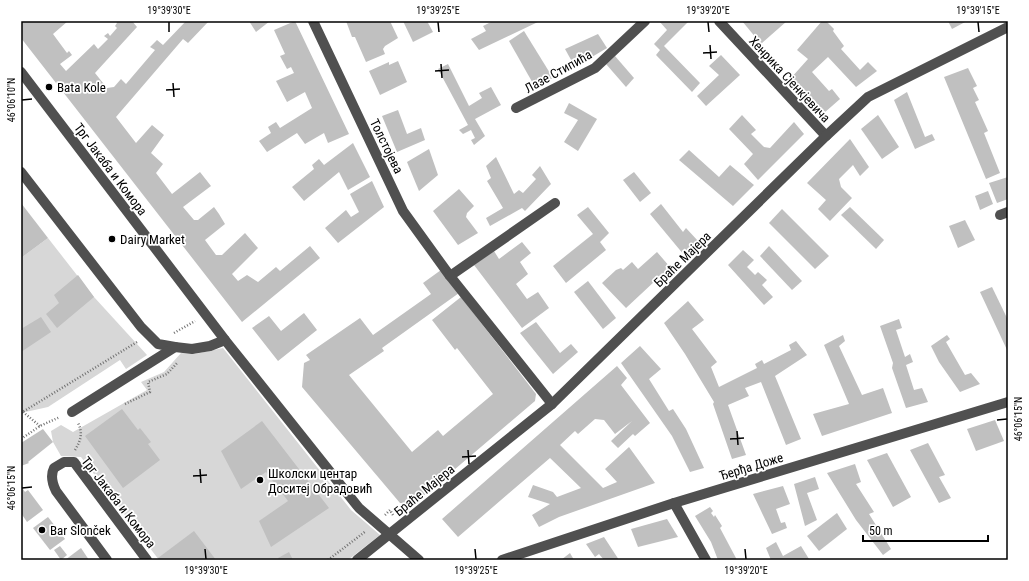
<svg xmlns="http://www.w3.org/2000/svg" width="1029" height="581" font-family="'Roboto Condensed',sans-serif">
<rect width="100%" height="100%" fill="#fff"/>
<g fill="#d7d7d7">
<path d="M48 238 94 297 147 355 126 369 120 360 48 407 21 413V258Z"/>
<path d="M223 348 351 510 380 535 348 560H159L81 457 61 456 53 442 51 431 61 425 73 432 147 390 141 382 164 372 181 353 195 354Z"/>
</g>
<g fill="#c0c0c0">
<path d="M21 21H68L53 34 67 53 69 51 72 55 60 64 66 71 94 44 98 49 108 39 104 36 108 33 110 36 117 28 115 26 117 23 116 21H132L137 27 95 73 107 88 114 87 121 79 126 84 155 50 150 47 157 40 163 45 186 21H209L188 43 183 39 116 117 136 143 152 125 164 135 151 153 163 164 156 173 172 194 200 172 211 186 183 207 194 220H198L214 207 219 214 225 224 205 240 216 255H222L245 233 258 248 232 274 238 281 247 275 258 282 276 267 280 271 310 246 320 258 242 322 21 38Z"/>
<path d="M249 21H270L256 32Z"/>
<path d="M295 21 349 134 328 143 324 133 305 144 297 133 267 152 259 141 271 133 268 127 276 122 280 128 312 108 305 92 287 102 276 81 294 73 291 67 287 69 280 56 285 54 274 30Z"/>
<path d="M346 21H390L398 38 385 46 383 49 385 54 366 62 355 37H352Z"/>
<path d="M403 21H427L433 32 413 42Z"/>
<path d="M493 21 516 22 540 21 479 50 471 39 486 31 483 26Z"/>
<path d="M659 21H689L664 46 700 83 692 92 656 55 660 50 654 44 667 30Z"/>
<path d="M742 21H787L761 44Z"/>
<path d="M822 21H826L834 29 833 31 844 46 841 49 860 70 868 62 877 71 856 87 828 57 812 72 829 91 832 89 840 99 824 113 791 78 808 59 797 50Z"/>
<path d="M948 21H967L952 29Z"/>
<path d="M524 31 553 78 535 87 509 41Z"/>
<path d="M598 34 607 48 575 67 565 49Z"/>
<path d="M721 55 740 75 706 106 697 96 719 75 709 66Z"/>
<path d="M615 56 634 78 626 87 606 64Z"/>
<path d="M398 61 407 82 380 95 369 71 389 62V65Z"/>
<path d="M448 64 469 106 482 98 479 93 491 87 501 105 475 119 485 136 474 145 471 140 475 138 471 130 463 134 459 130 468 125 438 69Z"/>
<path d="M968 68 977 86 973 88 979 100 975 102 988 131 984 133 1000 173 986 179 944 77Z"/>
<path d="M907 92 925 137 932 134 935 140 915 149 894 100Z"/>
<path d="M569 103 597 119 578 151 564 142 578 120 564 113Z"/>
<path d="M398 110 407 134 421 128 425 140 397 152 382 116Z"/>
<path d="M742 115 756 130 751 134 764 147 770 148 794 122 804 134 758 180 744 164 753 154 729 129Z"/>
<path d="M878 115 899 147 882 159 861 129Z"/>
<path d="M850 139 869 167 860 176 853 165 839 179 841 187 852 198 830 221 818 209 826 200 807 183Z"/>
<path d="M353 143 370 177 348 190 339 172 304 201 292 187 314 169 312 165 319 159 324 165Z"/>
<path d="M429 149 438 175 419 191 407 162Z"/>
<path d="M689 150 719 177 730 165 754 185 733 206 679 160Z"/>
<path d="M496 157 514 194 519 190 523 193 536 179 532 175 540 166 551 184 525 211 522 208 490 226 486 218 503 208 487 181 491 178 486 166Z"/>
<path d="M634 172 651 193 640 202 623 180Z"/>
<path d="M1008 177V199L997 203 989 183Z"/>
<path d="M372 181 384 207 338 243 325 228 346 210 351 217 359 212 350 194Z"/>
<path d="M459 189 474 206 467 213 466 217 478 233 458 245 433 211Z"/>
<path d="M988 191 993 204 980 210 975 196Z"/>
<path d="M21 203 48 238 21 258Z"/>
<path d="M661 204 683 232 686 228 698 241 684 255 650 214Z"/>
<path d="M588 207 609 233 600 242 606 250 566 283 553 266 593 234 577 215Z"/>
<path d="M850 207 884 240 876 249 841 215Z"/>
<path d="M782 209 829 256 815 269 769 223Z"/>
<path d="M965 220 975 240 958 248 949 226Z"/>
<path d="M522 242 531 253 520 262 528 274 516 284 527 299 538 292 549 308 522 328 474 265 494 251 499 259Z"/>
<path d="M769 246 802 281 792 290 760 256Z"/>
<path d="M743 250 754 260 747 267 755 275 758 272 767 280 762 285 773 297 764 305 728 265Z"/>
<path d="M657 252 670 267 626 308 602 283 616 270 621 268 623 270 632 262 638 269Z"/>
<path d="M441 270 459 293 382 348 384 351 349 375 412 452 438 430 443 436 493 394 457 348 455 350 432 320 461 297 536 394 535 401 414 504 400 503 302 387 304 363 310 360 306 355 360 318 373 335 431 294 423 283Z"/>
<path d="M78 275 94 297 57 328 46 314 59 303 54 295Z"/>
<path d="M588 281 616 318 603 329 574 292Z"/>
<path d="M992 287 1008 320V352L980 292Z"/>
<path d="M688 301 704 320 692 329 717 362 711 367 719 387 757 368 755 364 762 360 764 364 791 350 789 345 796 341 807 355 775 376 801 439 786 445 761 382 745 388 749 396 728 405 746 455 732 459 713 404 714 402 685 354 664 323Z"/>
<path d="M304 313 317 330 278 361 252 328 269 316 281 331Z"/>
<path d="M41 317 51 332 21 352V329Z"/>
<path d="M899 319 902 328 896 330 905 357 910 354 913 362 906 365 914 390 922 388 928 402 906 408 892 368 893 363 880 326Z"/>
<path d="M536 322 560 353 571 344 578 352 553 374 520 333Z"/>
<path d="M843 335 845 341 839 346 862 395 883 388 892 413 822 436 813 414 849 404 824 345Z"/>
<path d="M947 335 950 339 946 342 965 375 971 373 980 384 960 392 939 362 931 346Z"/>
<path d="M640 346 661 369 649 379 669 411 673 409 686 429 704 468 690 472 672 436 621 363Z"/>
<path d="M617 366 627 378 621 385 650 423 635 436 633 434 618 448 611 441 632 421 615 434 604 420 595 419 578 434 575 431 560 445 603 488 617 482 605 469 629 447 655 483 559 517 539 527 532 515 550 504 528 497 533 485 553 492 557 497 581 488 550 458 458 537 442 519Z"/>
<path d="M122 409 138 430 140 428 151 442 148 444 160 460 123 488 85 436Z"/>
<path d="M995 420 1004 441 976 451 967 429Z"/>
<path d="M262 421 329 508 271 547 259 521 288 501 266 472 241 489 221 451Z"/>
<path d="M43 429 53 442 28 462 29 463 21 466V443Z"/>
<path d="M928 443 945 475 939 477 951 498 939 503 910 450Z"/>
<path d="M887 453 911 497 893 507 867 460Z"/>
<path d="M855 464 861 482 856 484 874 512 869 514 891 549 883 555 856 520 827 473Z"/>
<path d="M815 477 819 489 807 493 817 520 805 526 794 484Z"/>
<path d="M21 486 25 492 28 490 43 510 27 522 21 513Z"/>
<path d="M783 486 790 504 776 509 781 523 785 522 787 528 772 534 753 494Z"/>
<path d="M710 507 713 511 711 513 714 517 715 515 722 526 720 528 737 560H718L711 542 695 516Z"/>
<path d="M837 513 847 529 819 551 807 536Z"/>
<path d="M48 517 65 539 50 550 33 528Z"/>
<path d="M667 519 678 537 638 547 631 529Z"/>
<path d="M194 531 216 560H159L158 558Z"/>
<path d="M604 537 619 560H604L599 554 595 557 586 544Z"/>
<path d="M776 542 783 556 801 546 809 559 771 560 766 548Z"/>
<path d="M60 546 67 555 61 560 54 550Z"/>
<path d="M81 548 89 560H65Z"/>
<path d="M289 552 293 560H279L278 558Z"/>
<path d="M570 553 574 560H561Z"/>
</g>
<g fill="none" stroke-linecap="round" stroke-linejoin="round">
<g stroke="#727272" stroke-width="2.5" stroke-dasharray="1 2" stroke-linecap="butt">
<path d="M174 333 195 321"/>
<path d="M125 404 150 392 148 382 167 374 178 362"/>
<path d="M23 412 40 426"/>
<path d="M21 413 137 342"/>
<path d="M21 439 40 426 60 417"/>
<path d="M75 450C81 440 83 433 78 423"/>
<path d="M385 515 390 510 393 515"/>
<path d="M328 560 366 531"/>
</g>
<g stroke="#505050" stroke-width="10">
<path d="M313 21 403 211 450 276 552 404"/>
<path d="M719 21 826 136"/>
<path d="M21 72 225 340 359 508 419 560"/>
<path d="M516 108 595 68 645 21"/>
<path d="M21 172 141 327 158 344 175 347 192 349 210 346 225 340"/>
<path d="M1000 215 1008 212"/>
<path d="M450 276 555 203"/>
<path d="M72 412 175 347"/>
<path d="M674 503 706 560"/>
<path d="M107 560 56 491C52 483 50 476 54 468L64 462H74L147 560"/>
<path d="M357 560 552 404 826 136 868 97 1008 27"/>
<path d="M502 560 674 503 1008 402"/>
</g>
</g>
<path fill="none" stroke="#000" stroke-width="1.5" d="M169 22V32M438 22 439 32M708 22 709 32M978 22 979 32M710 45 711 59M703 53 717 52M441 64 442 78M435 71 449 70M173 83 174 97M166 90 180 89M22 100 32 99M997 420 1007 419M737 431 738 445M730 439 744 438M468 450 469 464M462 457 476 456M200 469 201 483M193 476 207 475M22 488 32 487M205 549 206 559M475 549 476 559M745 549 746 559"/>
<g fill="#000" stroke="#fff" stroke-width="1.5">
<circle cx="49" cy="87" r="4"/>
<circle cx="112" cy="239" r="4"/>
<circle cx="260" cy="480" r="4"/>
<circle cx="42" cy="530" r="4"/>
</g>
<g text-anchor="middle" stroke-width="3.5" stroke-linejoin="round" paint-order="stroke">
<g font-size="13" fill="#000" stroke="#fff">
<text transform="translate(558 71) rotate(-29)" y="5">Лазе Стипића</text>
<text transform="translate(790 79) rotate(47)" y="5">Хенрика Сјенкјевича</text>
<text transform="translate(387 146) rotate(64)" y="5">Толстојева</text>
<text transform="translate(111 169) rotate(53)" y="5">Трг Јакаба и Комора</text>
<text transform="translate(682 259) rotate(-44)" y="5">Браће Мајера</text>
<text transform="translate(751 466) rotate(-17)" y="5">Ђерђа Доже</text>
<text transform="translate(424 490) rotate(-39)" y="5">Браће Мајера</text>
<text transform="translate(119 502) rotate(52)" y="5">Трг Јакаба и Комора</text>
</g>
<g font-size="13" fill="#000" stroke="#fff" text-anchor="start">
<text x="57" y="92">Bata Kole</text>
<text x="120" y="244">Dairy Market</text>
<text x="268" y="478">Школски центар<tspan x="268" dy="15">Доситеј Обрадовић</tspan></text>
<text x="50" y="535">Bar Slonček</text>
</g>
</g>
<rect width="1029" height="581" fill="none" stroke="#ffffff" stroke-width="44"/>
<path d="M863 535v6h125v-6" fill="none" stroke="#000000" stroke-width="2"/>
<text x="869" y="535" font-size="12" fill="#000000" stroke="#ffffff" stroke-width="3" paint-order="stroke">50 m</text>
<rect x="22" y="22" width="985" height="537" fill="none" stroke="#000" stroke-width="1.5"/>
<g font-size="10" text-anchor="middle" fill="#000">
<text x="169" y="14">19°39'30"E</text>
<text x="438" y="14">19°39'25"E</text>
<text x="708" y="14">19°39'20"E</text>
<text x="978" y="14">19°39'15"E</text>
<text transform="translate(11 100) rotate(-90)" y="4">46°06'10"N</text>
<text transform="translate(1018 419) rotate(-90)" y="4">46°06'15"N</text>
<text transform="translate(11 488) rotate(-90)" y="4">46°06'15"N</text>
<text x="206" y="574">19°39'30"E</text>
<text x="476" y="574">19°39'25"E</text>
<text x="746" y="574">19°39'20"E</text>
</g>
</svg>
